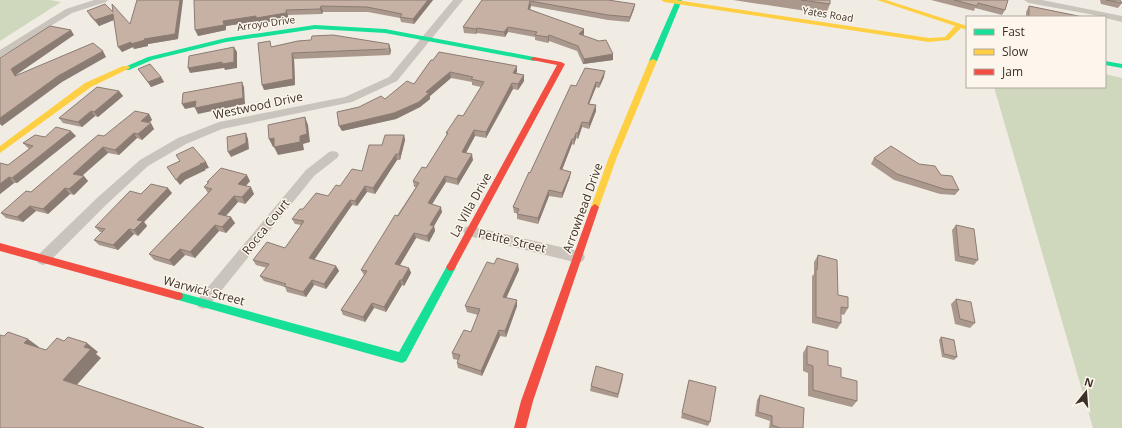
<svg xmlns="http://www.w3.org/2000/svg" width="1122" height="428" font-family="'Open Sans',sans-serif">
<rect width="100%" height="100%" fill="#f0ece4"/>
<g fill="#cfd8bc">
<path d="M0 0H50L61 2 0 41Z"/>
<path d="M1105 74 1122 78V428H1093L994 87H1105Z"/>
</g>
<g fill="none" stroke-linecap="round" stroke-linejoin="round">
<g fill="#cac4bc" fill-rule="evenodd">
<path d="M94 0H108L106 2 72 13 0 57V50L66 9Z"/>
<path d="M453 0H463L397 81 352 102 222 129 186 144 148 166 107 204 48 263 43 265 38 263 36 259 38 255 97 198 140 160 178 138 219 122 345 97 389 77Z"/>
<path d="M1024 0H1042L1122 16V22L1105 18V17L1029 3Z"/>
<path d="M333 151 337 152 339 155 337 158 314 176 208 307 203 309 198 307 196 303 198 299 306 170 329 152Z"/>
<path d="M470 226 578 251 583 253 585 257 583 261 578 263 465 235 463 231 465 227Z"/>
</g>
<g fill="#16e098" fill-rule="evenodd">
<path d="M676 0H682L657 61 653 63 649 61Z"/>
<path d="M315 25 385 29 534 57 538 59 534 61 385 33 315 29 226 42 152 60 129 70H123L122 68 148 57 226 38Z"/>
<path d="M1105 61 1122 64V68L1105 65Z"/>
<path d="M451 263 454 264 456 267 406 361 402 363 178 300 174 299 173 296 174 293 178 292 399 352 448 264Z"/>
</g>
<g fill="#ffcf43" fill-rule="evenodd">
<path d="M661 0H676L929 38 945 37 955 26 877 0H886L967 26V30L961 28 949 40 929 42 664 2Z"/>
<path d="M653 59 657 61 617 157 599 207 595 210 592 209 591 207 609 157 649 61Z"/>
<path d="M123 66H129L130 68 91 87 0 153V146L85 83Z"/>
</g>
<g fill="#f24e42" fill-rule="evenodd">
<path d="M534 57 561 62 565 64 454 270 451 271 448 270 446 267 448 264 557 65 532 60 530 59Z"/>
<path d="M595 204 599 207 533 401 526 428H514L521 401 591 207Z"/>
<path d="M0 243 178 292 182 293 183 296 182 299 178 300 0 251Z"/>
</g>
</g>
<g fill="#aa988d">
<path d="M194 0H433L414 24 401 22 400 18 368 12H323L322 14 288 15V18L259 24 258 21 226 26V30L198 36Z"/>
<path d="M482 0H608L634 9 629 22 608 20 531 6 530 9 584 34 583 36 613 60 583 64 577 51 549 41 548 43 535 40V37L508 32 505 37 477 33 476 34 464 33 463 27Z"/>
<path d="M733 0H830V4L826 14Z"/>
<path d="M931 0H1008L1005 10 1002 15 975 8 974 11Z"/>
<path d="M1100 0H1120L1122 3 1118 8 1101 4Z"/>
<path d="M1029 6 1083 17H1026V12Z"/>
<path d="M87 11 113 12 130 24 178 39 148 44V46L134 49 133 47 122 52 114 20 99 26 90 16Z"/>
<path d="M298 41 391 50 390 55 294 59 295 85 264 90 272 47Z"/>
<path d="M431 60 517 72 516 73 524 75V81L518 90 513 89 486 138 475 136 466 153 473 160 458 185 446 182 432 204 442 212 434 226 435 231 429 242 416 238 400 265 409 268 411 273 404 286 402 285 386 312 374 308 365 322 343 315 341 310 364 275 361 270 416 187H414L413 181 426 168 447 135 446 133 463 116 481 87 472 85V82L451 78 430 96V99L420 107 396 119 342 131 359 107 385 99 414 84Z"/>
<path d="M138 69 161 77 164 82 151 87Z"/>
<path d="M604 77 599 88 596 87 589 104 596 111 589 129 582 127 578 139 576 138 574 145 572 144 562 170 570 177 562 198 549 196 538 224 517 219V213H514L513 207 530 173 576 86Z"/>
<path d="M119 91 123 96 98 117 95 116 82 127 63 123 59 118Z"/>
<path d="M149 114 152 120 149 123 154 129 142 140 137 138 119 155 108 153 82 176 88 181 74 195 70 194 48 214 36 211 23 222 6 218 1 213 31 192 104 136Z"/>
<path d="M404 135 405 140 400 160H397L375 194 367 192 357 206 352 205 314 260 336 266 339 271 326 289 314 285 306 297 287 292 285 287 264 281 260 276 267 268 256 265 253 260 285 248 301 225 295 224 292 219 303 209 328 196 340 186 362 171 382 145Z"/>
<path d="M76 136 17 183H14L0 194V163L8 165 29 149 23 143 45 137Z"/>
<path d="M874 158 919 164 959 190 955 195 940 194 894 180 871 164Z"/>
<path d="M250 181 246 186 254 194 245 204 238 202 226 216 235 223 226 233 219 231 195 258 185 255 174 266 154 260 149 254 208 193 204 187 208 183 207 182Z"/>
<path d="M172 193 144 222 147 226 138 236 134 234 118 250 99 245 94 240 102 232H100L95 227 141 194Z"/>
<path d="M956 225 978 260 974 265 955 261 952 230Z"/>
<path d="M818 255 838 295 848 308 844 315 841 314V323L837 329 812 323V276L814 274V262Z"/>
<path d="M519 270 506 297 517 306 506 337 500 336 482 376 458 368 457 363 458 360 453 359 452 353 471 332 478 315 467 312 465 306Z"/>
<path d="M956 299 975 323 970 328 955 324 951 304Z"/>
<path d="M941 337 957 357 954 360 942 357 939 340Z"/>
<path d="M807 346 841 377 857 401 852 407 808 396V373L803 371V353Z"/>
<path d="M623 378 618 398 590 391 591 386Z"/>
<path d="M689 380 710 422 708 426 681 418 688 384Z"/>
<path d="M760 395 803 428H769L770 421 755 416 757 400Z"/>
</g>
<g fill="#8b7c73">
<path d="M180 0H183L178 39 148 44V46L134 49 133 47 122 52 118 47 131 42 144 39Z"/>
<path d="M428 0H433L414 24 413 19Z"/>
<path d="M530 1 531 6 528 14V9Z"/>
<path d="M635 4 634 9 629 22 630 17Z"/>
<path d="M321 6 323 12 322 14 320 9Z"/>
<path d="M286 10 288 15V18L259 24 258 21 226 26V30L198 36 195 30 223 21Z"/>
<path d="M113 14 116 19 99 26 95 20Z"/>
<path d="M508 27V32L505 37 504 32Z"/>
<path d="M477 28V33L476 34V29Z"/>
<path d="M584 29V34L579 39V34Z"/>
<path d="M71 30 74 35 16 75 19 81 15 76 11 69Z"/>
<path d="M549 35V41L548 43V37Z"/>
<path d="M389 44 391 50 390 55 389 49Z"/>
<path d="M234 47 237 52V68L225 70 224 68 190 73 188 68 222 62Z"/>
<path d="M103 51 106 57 62 82 2 126 0 124V118L58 76Z"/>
<path d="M292 53 294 59 295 85 264 90 262 85Z"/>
<path d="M613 54V60L583 64 584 59Z"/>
<path d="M517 66V72L513 78V73Z"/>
<path d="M605 71 604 77 599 88 600 83Z"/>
<path d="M450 72 451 78 430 96V99L420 107 396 119 342 131 339 126 426 92Z"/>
<path d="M524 75V81L518 90V84Z"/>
<path d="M161 77 164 82 151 87 148 82Z"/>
<path d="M242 82 244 87 245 104 198 114 195 108Z"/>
<path d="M596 82V87L587 109 588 104Z"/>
<path d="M512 83 513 89 486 138V132Z"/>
<path d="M119 91 123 96 98 117 94 112Z"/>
<path d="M196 101 199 106 185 109 182 104Z"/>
<path d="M596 105V111L589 129V123Z"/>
<path d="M91 111 95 116 82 127 78 122Z"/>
<path d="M149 114 152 120 144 126 141 121Z"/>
<path d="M305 117 308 125 310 142 303 144 304 150 278 155 274 147 300 136Z"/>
<path d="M582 122V127L578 139V133Z"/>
<path d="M151 123 154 129 142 140 138 134Z"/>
<path d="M474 130 475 136 463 158 462 152Z"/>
<path d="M71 131 76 136 17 183 12 178Z"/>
<path d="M134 133 137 138 119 155 115 150Z"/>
<path d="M246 133 248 139 249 149 231 157 228 152Z"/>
<path d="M576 133V138L574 145V139Z"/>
<path d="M404 135 405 140 400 160 399 154Z"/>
<path d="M274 138 278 146 273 147 269 139Z"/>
<path d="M572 139V144L560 175V169Z"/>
<path d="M103 147 108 153 78 179 73 174Z"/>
<path d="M396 154 397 160 375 194 373 188Z"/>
<path d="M472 154 473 160 458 185 457 179Z"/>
<path d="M206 162 209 168 205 169 206 170 185 180 180 185 176 180 181 174 200 164Z"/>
<path d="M571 172 570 177 562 198V193Z"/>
<path d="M247 175 250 181 242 190 238 184Z"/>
<path d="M84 176 88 181 74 195 69 189Z"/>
<path d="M445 176 446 182 429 209 428 203Z"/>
<path d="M9 177 14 183 0 194V184Z"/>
<path d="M365 186 367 192 357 206 355 201Z"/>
<path d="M251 187 254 194 245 204 242 197Z"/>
<path d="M65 188 70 194 48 214 43 209Z"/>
<path d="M168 188 172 193 144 222 147 226 138 236 134 230 137 220Z"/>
<path d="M549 190V196L538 224V218Z"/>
<path d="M234 196 238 202 222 220 218 214Z"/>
<path d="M350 200 352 205 312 263 309 258Z"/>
<path d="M30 206 36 211 23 222 17 217Z"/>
<path d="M441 207 442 212 434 226 435 231 429 242 427 236 430 225Z"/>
<path d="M231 217 235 223 226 233 222 227Z"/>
<path d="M215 225 219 231 195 258 190 252Z"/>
<path d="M129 229 134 234 118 250 113 245Z"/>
<path d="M414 233 416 238 397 270 395 264Z"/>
<path d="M180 249 185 255 174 266 169 260Z"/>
<path d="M518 264 519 270 504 303 503 297Z"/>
<path d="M336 266 339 271 326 289 324 284Z"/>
<path d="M409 268 411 273 404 286 402 280Z"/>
<path d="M312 280 314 285 306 297 303 292Z"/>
<path d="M400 280 402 285 386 312 384 307Z"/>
<path d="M517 300V306L506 337 505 331Z"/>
<path d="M372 303 374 308 365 322 363 317Z"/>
<path d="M499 330 500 336 482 376 481 371Z"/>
<path d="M28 339 39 347 35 351 24 343Z"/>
<path d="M87 343 98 352 96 354 101 358 74 388 63 380 84 347Z"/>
</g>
<g fill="#c6b1a4" stroke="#8b7c73">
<path d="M137 0H180L175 34 144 39 145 40 131 44V42L118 47 113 14 95 20 87 11 105 4 113 12 112 4 130 24Z"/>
<path d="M194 0H428L413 19 400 17 402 14 367 7 321 6 320 9 286 10V13L256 18V16L223 21 224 25 195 30Z"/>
<path d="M482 0H608L635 4 630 17 608 15 530 1 528 9 584 29 579 34 599 41 606 40 613 54 584 59 578 46 549 35 548 37 535 35 537 32 508 27 504 32 477 28 476 29 463 27Z"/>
<path d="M801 0H830V4Z"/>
<path d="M954 0H1008L1005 10 978 3 977 6Z"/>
<path d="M1106 0H1120L1122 3Z"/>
<path d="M1029 6 1083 17H1029Z"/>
<path d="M50 26 71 30 11 69 15 76 93 43 103 51 58 76 0 118V58Z"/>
<path d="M333 35 389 44V49L292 53 293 79 262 85 258 43 270 41 271 47 298 41 311 40 312 36Z"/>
<path d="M234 47V62L222 64V62L188 68 189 56Z"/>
<path d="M439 52 517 66 513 73 524 75 518 84 512 83 486 132 474 130 462 152 472 154 457 179 445 176 428 203 441 207 430 225 434 226 427 236 414 233 395 264 409 268 402 280H400L384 307 372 303 363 317 341 310 367 271 361 270 384 233 395 215 398 216 419 183 413 181 422 167 426 168 448 133H446L458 115 463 116 484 82 471 79 473 77 450 72 426 92 429 93 419 102 394 113 339 126 337 112 359 107 381 96 385 99 407 81 414 84 431 60H433Z"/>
<path d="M150 64 161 77 148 82 138 69Z"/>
<path d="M585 68 605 71 600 83 596 82 588 104 596 105 589 123 582 122 578 133H576L574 139H572L560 169 571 172 562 193 549 190 538 218 517 214 519 209 513 207 529 172 530 173 571 85 576 86Z"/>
<path d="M242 82 243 98 195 108 196 101 182 104 183 93Z"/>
<path d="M97 87 119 91 94 112 91 111 78 122 59 118Z"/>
<path d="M135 111 149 114 141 121 151 123 138 134 134 133 115 150 103 147 73 174 84 176 69 189 65 188 43 209 30 206 17 217 1 213 26 191 31 192 98 135 104 136Z"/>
<path d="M305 117 307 134 300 136V142L274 147V138L269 139 268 125Z"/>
<path d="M56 127 71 131 12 178 9 177 0 184V163L8 165 33 146 23 143 35 135 45 137Z"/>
<path d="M246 133V143L228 152 227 137Z"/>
<path d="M385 135H404L399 154H396L373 188 365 186 355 201 350 200 309 258 336 266 324 284 312 280 303 292 284 286 286 284 260 276 269 264 253 260 267 242 285 248 304 221 292 219 300 209H303L316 193 328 196 336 185 340 186 352 169 362 171 369 145H382Z"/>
<path d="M891 146 919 164 935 166 941 175 952 176 959 190 944 189 897 174 874 158Z"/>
<path d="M193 147 206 162 200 164H202L181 174 176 180 167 167 180 161 176 155Z"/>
<path d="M221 168 247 175 238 184 251 187 242 197 234 196 218 214 231 217 222 227 215 225 190 252 180 249 169 260 149 254 212 189 204 187 209 182H207Z"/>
<path d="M151 184 168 188 137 220 143 221 134 230 129 229 113 245 94 240 105 229 95 227 130 191 141 194Z"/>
<path d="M956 225 974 229 978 260 959 256Z"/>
<path d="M818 255 837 260 838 295 848 297V308L841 307V323L816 317V269L817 270Z"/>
<path d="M497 258 518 264 503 297 517 300 505 331 499 330 481 371 457 363 460 355 452 353 464 330 471 332 480 309 465 306 487 262 494 264Z"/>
<path d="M956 299 971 302 975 323 960 319Z"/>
<path d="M8 332 28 339 24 343 46 350 57 338 64 341 68 337 87 343 84 347 91 349 63 380 204 428H0V335L4 336Z"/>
<path d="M941 337 954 340 957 357 944 354Z"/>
<path d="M807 346 828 351V365L841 368V377L857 381V401L813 390V366L807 364Z"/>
<path d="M596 366 623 374 618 394 591 386Z"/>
<path d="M689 380 716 387 710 422 682 413Z"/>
<path d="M760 395 804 408 803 428H780L772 425V416L758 412Z"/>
</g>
<g text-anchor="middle" stroke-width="3" stroke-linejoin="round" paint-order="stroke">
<g font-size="10" fill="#3c3129" stroke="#fcf6ec">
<text transform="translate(828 14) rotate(9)" y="4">Yates Road</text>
<text transform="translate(266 23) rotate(-8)" y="4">Arroyo Drive</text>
</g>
<g font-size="12" fill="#3c3129" stroke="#fcf6ec">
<text transform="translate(258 106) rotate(-12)" y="4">Westwood Drive</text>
<text transform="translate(471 205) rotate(-61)" y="4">La Villa Drive</text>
<text transform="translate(583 208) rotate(-70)" y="4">Arrowhead Drive</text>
<text transform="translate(266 227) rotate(-51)" y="4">Rocca Court</text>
<text transform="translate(512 241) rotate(13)" y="4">Petite Street</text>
<text transform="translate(204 291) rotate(15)" y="4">Warwick Street</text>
</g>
</g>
<rect x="966" y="16" width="140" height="72" fill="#fcf6ec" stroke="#afa79e"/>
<rect x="974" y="29" width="20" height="6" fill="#16e098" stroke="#afa79e"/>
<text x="1002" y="36" font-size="12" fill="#3c3129">Fast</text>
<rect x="974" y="49" width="20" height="6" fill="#ffcf43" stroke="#afa79e"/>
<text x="1002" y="56" font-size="12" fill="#3c3129">Slow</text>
<rect x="974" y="69" width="20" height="6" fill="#f24e42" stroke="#afa79e"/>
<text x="1002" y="76" font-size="12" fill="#3c3129">Jam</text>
<g transform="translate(1086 392) rotate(17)" stroke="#fcf6ec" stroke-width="3" paint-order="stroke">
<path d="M0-3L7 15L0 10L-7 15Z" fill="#3c3129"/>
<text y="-6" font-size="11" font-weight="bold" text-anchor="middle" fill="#3c3129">N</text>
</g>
</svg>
